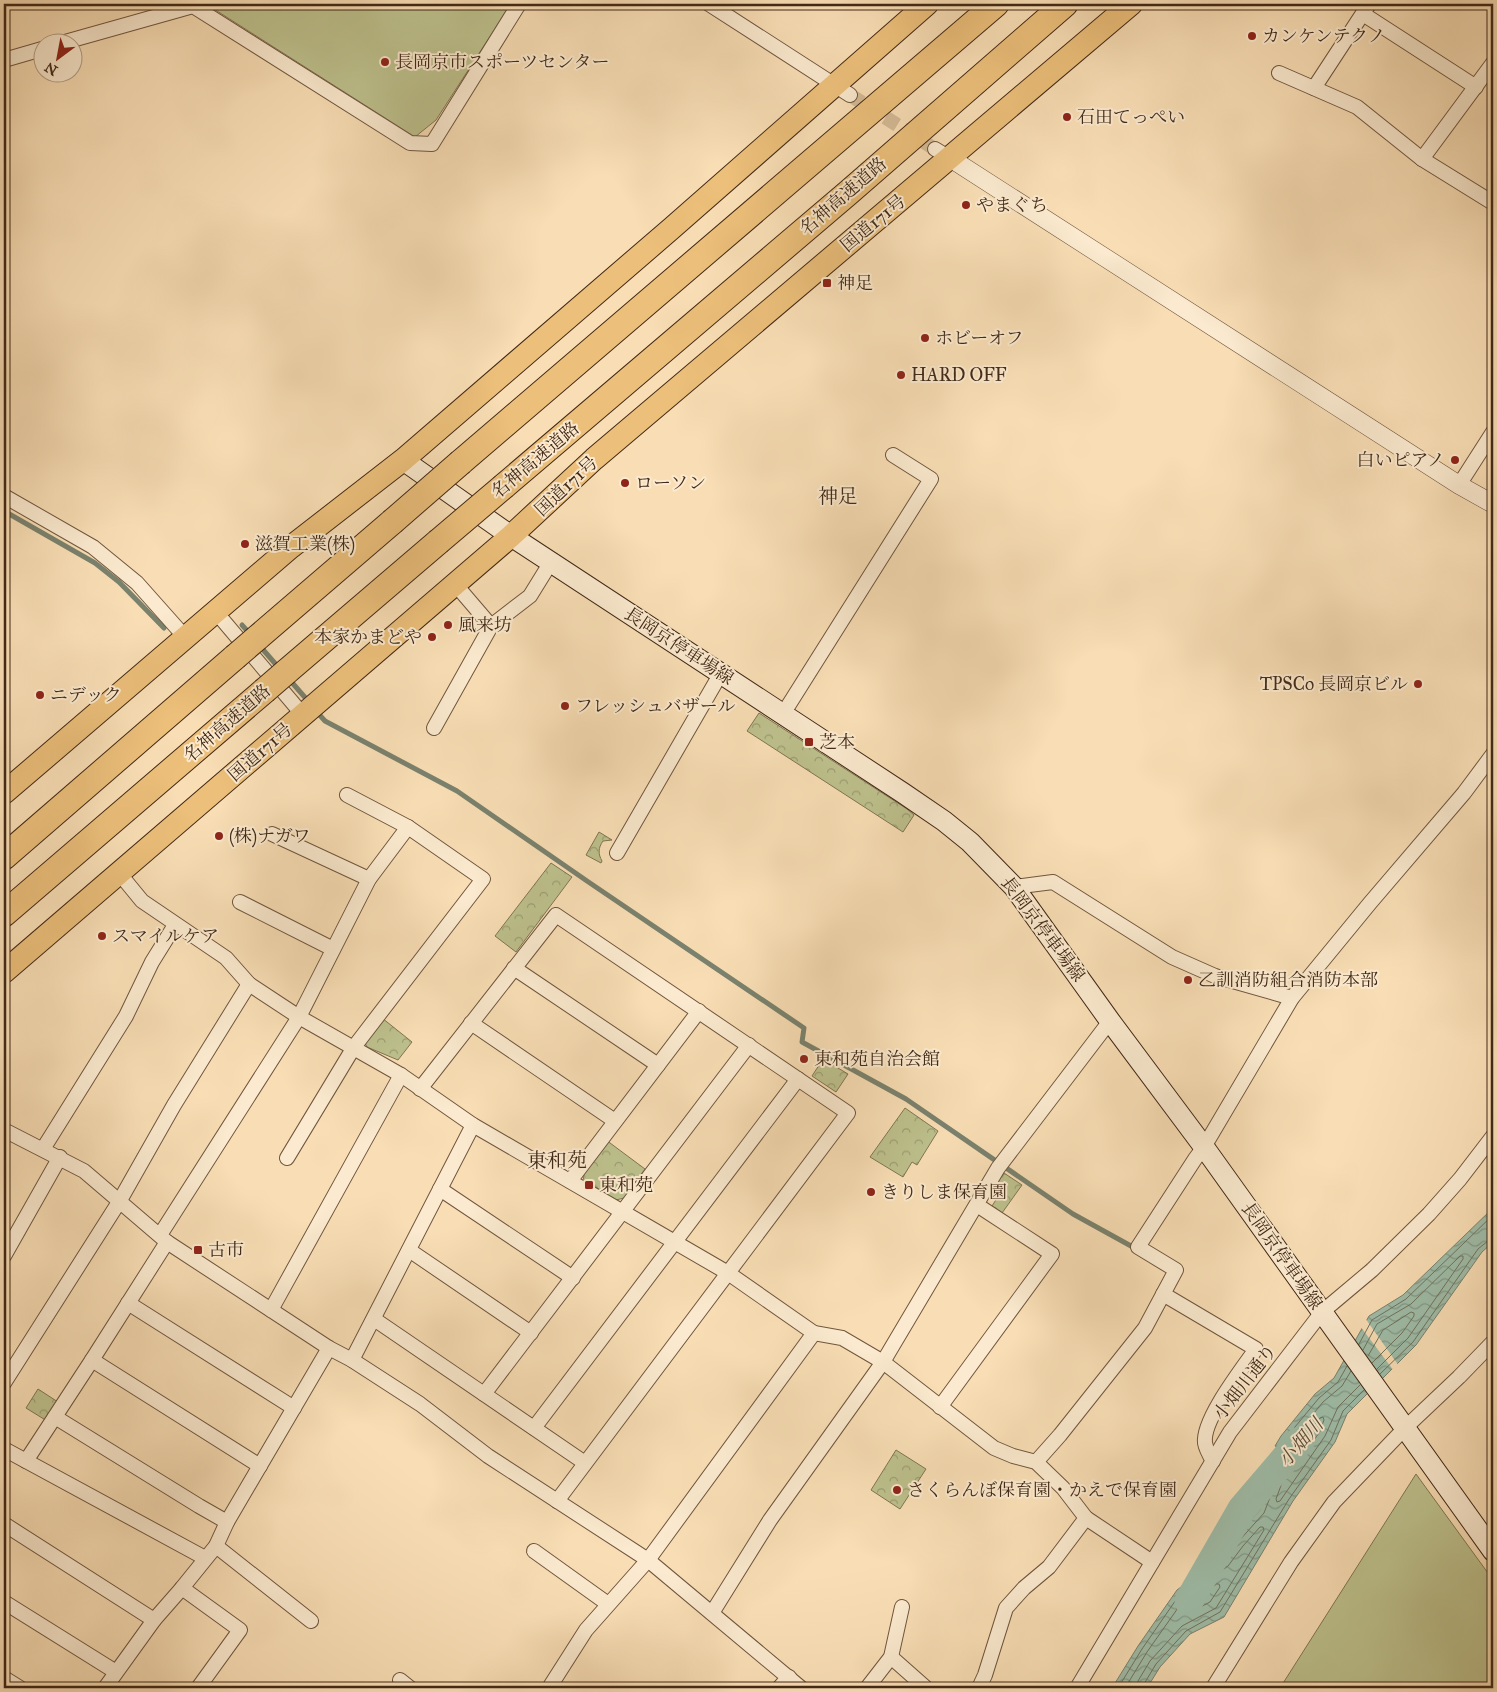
<svg xmlns="http://www.w3.org/2000/svg" width="1497" height="1692" font-family="'IM FELL Great Primer','Noto Serif JP',serif">
<defs>
<pattern id="park-crowns" width="20" height="18" patternUnits="userSpaceOnUse" patternTransform="scale(1.25)"><rect width="20" height="18" fill="#bdc18d"/><path d="M2 6a3 3 0 1 1 6 0M12 15a3 3 0 1 1 6 0" fill="none" stroke="#9b9d72"/></pattern>
<pattern id="water-waves" width="16" height="10" patternUnits="userSpaceOnUse" patternTransform="scale(1.25)"><rect width="16" height="10" fill="#9fbda8"/><path d="M0 5q4-4 8 0t8 0" fill="none" stroke="#839a88"/></pattern>
</defs>
<rect width="100%" height="100%" fill="#f9deb5"/>
<filter id="stains"><feTurbulence type="fractalNoise" baseFrequency=".004" numOctaves="4"/><feColorMatrix values="0 0 0 0 .2 0 0 0 0 .09 0 0 0 0 .02 0 0 0 .5 -.17"/></filter>
<radialGradient id="worn" r=".72"><stop offset=".6" stop-color="#630" stop-opacity="0"/><stop offset="1" stop-color="#630" stop-opacity=".3"/></radialGradient>
<g fill="url(#park-crowns)" stroke="#807552">
<path d="M759 713 907 809 914 815 903 832 747 731Z"/>
<path d="M599 832 612 840 603 841C598 848 598 854 602 861L601 863 586 855Z"/>
<path d="M551 863 572 877 516 952 495 936Z"/>
<path d="M382 1018 412 1042 398 1060 367 1047 364 1041Z"/>
<path d="M823 1059 848 1074 836 1092 812 1076Z"/>
<path d="M905 1108 938 1131 917 1165 912 1162 903 1177 870 1157Z"/>
<path d="M606 1140 645 1169 624 1198 616 1200 584 1180 582 1172Z"/>
<path d="M1004 1173 1022 1185 1002 1213 992 1206 1001 1192 994 1187Z"/>
<path d="M38 1389 58 1402 47 1421 26 1408Z"/>
<path d="M896 1450 926 1469 900 1509 871 1490Z"/>
</g>
<g fill="#bdc18d" stroke="#807552">
<path d="M206 4H511L436 120 415 137Z"/>
<path d="M1416 1474 1493 1580V1688H1280Z"/>
</g>
<path fill="url(#water-waves)" stroke="#7a826e" d="M1493 1208V1242L1482 1252 1416 1345 1347 1414 1335 1442 1293 1501 1224 1617 1190 1634 1160 1667 1147 1688H1112L1138 1646 1177 1590 1220 1558 1234 1539 1260 1510 1283 1449 1275 1446 1281 1436 1315 1394 1334 1378 1369 1316 1403 1295Z"/>
<path fill="#f9deb5" d="M1365 1318 1399 1366 1394 1371 1360 1326Z"/>
<g fill="none" stroke-linecap="round" stroke-linejoin="round">
<g stroke="#707360" stroke-width="1">
<path d="M1359 1344 1372 1320 1406 1299 1493 1215"/>
<path d="M1363 1350 1377 1324 1411 1304 1460 1256H1463V1259L1408 1338 1377 1369"/>
<path d="M1368 1356 1383 1330 1411 1312 1414 1313V1316L1402 1333 1372 1363"/>
<path d="M1351 1371 1342 1386 1323 1402 1292 1440 1293 1453 1276 1499 1277 1502 1280 1501 1325 1436 1338 1407 1360 1385"/>
<path d="M1380 1374 1413 1342 1478 1249 1489 1240 1493 1239"/>
<path d="M1320 1418 1323 1417 1324 1420 1319 1433 1306 1451H1303L1301 1441Z"/>
<path d="M1217 1584H1219L1220 1587 1210 1602 1189 1613H1186V1610L1191 1603Z"/>
<path d="M1118 1688 1142 1649 1180 1594 1223 1562 1238 1542 1264 1513 1288 1451 1287 1447 1284 1442 1285 1439 1319 1398 1338 1382 1347 1366"/>
<path d="M1125 1688 1147 1652 1185 1598 1228 1566 1243 1546 1260 1527H1263L1264 1530 1216 1608 1182 1626 1150 1661 1138 1681 1137 1688"/>
<path d="M1143 1688 1144 1684 1156 1664 1186 1631 1220 1612 1289 1499 1331 1440 1343 1411 1364 1390"/>
</g>
<g stroke="#7a826e" stroke-width="5">
<path d="M4 511 95 563 119 582 164 628"/>
<path d="M242 625 250 634"/>
<path d="M259 645 279 668"/>
<path d="M288 678 309 702"/>
<path d="M316 711 325 721 457 791 587 881 804 1028 802 1042 906 1099 1073 1214 1131 1246"/>
</g>
<path stroke="#9fbda8" stroke-width="29" d="M1189 1601 1242 1509 1300 1441"/>
<path stroke="#d4ba95" stroke-width="14" stroke-dasharray="14 7" stroke-linecap="butt" d="M850 95 935 149"/>
<g stroke="#70563e" stroke-width="16">
<g id="minor">
<path d="M709 4 850 95"/>
<path d="M1363 14 1476 87"/>
<path d="M65 42 193 6 410 143 432 144 519 4"/>
<path d="M4 60 42 49"/>
<path d="M1279 73 1357 107 1422 159 1493 203"/>
<path d="M1314 88 1369 4"/>
<path d="M935 149 950 158"/>
<path d="M1422 159 1493 63"/>
<path d="M1459 485 1493 432"/>
<path d="M4 496 93 547 137 583 185 637"/>
<path d="M215 611 303 715"/>
<path d="M491 626 530 596 551 562"/>
<path d="M783 714 931 479 893 455"/>
<path d="M434 728 491 626 455 584"/>
<path d="M272 834 369 879"/>
<path d="M617 853 721 673"/>
<path d="M119 873 142 901 226 958 249 984 299 1017 401 1075 473 1125 728 1273 814 1333 842 1338 883 1362 994 1448 1013 1456 1036 1462 1063 1488 1086 1518 1049 1567 1024 1588 1006 1608 985 1675 979 1688"/>
<path d="M1014 887 1053 882 1172 957 1215 976 1292 998"/>
<path d="M240 902 333 949"/>
<path d="M514 968 658 1065"/>
<path d="M471 1023 615 1121"/>
<path d="M420 1089 556 915 848 1113 557 1501"/>
<path d="M4 1130 84 1171 167 1242 329 1348 352 1360 420 1404 488 1456 648 1560 801 1688"/>
<path d="M43 1149 126 1016 152 962 175 925"/>
<path d="M287 1158 354 1047 483 879 408 827 347 795"/>
<path d="M570 1181 699 1011"/>
<path d="M440 1189 573 1278"/>
<path d="M160 1235 299 1017 369 879 408 827"/>
<path d="M409 1250 531 1333"/>
<path d="M4 1256 60 1157"/>
<path d="M1163 1294 1256 1349C1242 1369 1202 1420 1205 1443 1206 1449 1210 1456 1213 1461"/>
<path d="M128 1303 294 1408"/>
<path d="M271 1310 401 1075"/>
<path d="M374 1319 585 1463"/>
<path d="M92 1360 260 1466"/>
<path d="M352 1360 473 1125"/>
<path d="M4 1383 119 1202 174 1105 249 984"/>
<path d="M484 1394 749 1045"/>
<path d="M940 1407 1052 1254 977 1205"/>
<path d="M55 1417 199 1506 227 1522"/>
<path d="M534 1428 798 1079"/>
<path d="M4 1449 205 1558"/>
<path d="M26 1461 92 1360 167 1242"/>
<path d="M1036 1462 1060 1435 1145 1328 1176 1270 1138 1247 1195 1159 1204 1147 1292 998 1370 903 1464 793 1493 754"/>
<path d="M1086 1518 1152 1562"/>
<path d="M4 1524 154 1620"/>
<path d="M216 1546 311 1621"/>
<path d="M534 1551 608 1604"/>
<path d="M182 1588 240 1630 198 1688"/>
<path d="M4 1602 116 1672"/>
<path d="M712 1613 770 1520 883 1362 998 1168 1110 1021"/>
<path d="M891 1657 926 1688"/>
<path d="M4 1678 20 1688"/>
<path d="M400 1680 410 1688"/>
<path d="M105 1688 154 1620 182 1588 216 1546 227 1522 329 1348"/>
<path d="M549 1688 586 1630 648 1560 814 1333"/>
<path d="M779 1688 789 1677"/>
<path d="M867 1688 891 1657 902 1607"/>
<path d="M1077 1688 1230 1432 1322 1312 1372 1270 1429 1214 1460 1179 1493 1136"/>
<path d="M1213 1688 1291 1562 1334 1502 1405 1428 1459 1377 1493 1342"/>
</g>
</g>
<g stroke="#70563e" stroke-width="19">
<path id="tertiary" d="M950 158 1459 485 1493 504"/>
</g>
<g stroke="#422917" stroke-width="22">
<path id="secondary" d="M403 460 511 536 903 793 944 821 970 842 1014 887 1110 1021 1204 1147 1493 1551"/>
</g>
<g stroke="#422917" stroke-width="24">
<g id="trunk">
<path d="M4 793 291 547 403 460 672 228 927 4"/>
<path d="M4 972 511 536 594 459 1131 4"/>
</g>
</g>
<g stroke="#422917" stroke-width="27">
<g id="motorway">
<path d="M461 462 996 4"/>
<path d="M504 486 848 193 1065 4"/>
<path d="M257 638 392 522"/>
<path d="M286 672 438 542"/>
<path d="M4 857 235 657"/>
<path d="M4 914 264 691"/>
</g>
</g>
<use href="#minor" stroke="#fbeacf" stroke-width="14"/>
<use href="#tertiary" stroke="#fbeacf" stroke-width="18"/>
<use href="#secondary" stroke="#fbeacf" stroke-width="20"/>
<use href="#trunk" stroke="#ecbf7a" stroke-width="22"/>
<use href="#motorway" stroke="#ecbf7a" stroke-width="25"/>
<g stroke="#422917" stroke-width="27" stroke-linecap="butt">
<g id="motorway-bridge">
<path d="M392 522 461 462"/>
<path d="M438 542 504 486"/>
<path d="M235 657 257 638"/>
<path d="M264 691 286 672"/>
</g>
</g>
<use href="#motorway-bridge" stroke="#ecbf7a" stroke-width="25"/>
</g>
<g fill="#8f2418" stroke="#fbeacf" stroke-width="2">
<circle cx="1252" cy="36" r="5"/>
<circle cx="385" cy="62" r="5"/>
<circle cx="1067" cy="117" r="5"/>
<circle cx="966" cy="205" r="5"/>
<rect x="822" y="278" width="10" height="10" rx="2.5"/>
<circle cx="925" cy="338" r="5"/>
<circle cx="901" cy="375" r="5"/>
<circle cx="1455" cy="460" r="5"/>
<circle cx="625" cy="483" r="5"/>
<circle cx="245" cy="544" r="5"/>
<circle cx="448" cy="625" r="5"/>
<circle cx="432" cy="637" r="5"/>
<circle cx="1418" cy="684" r="5"/>
<circle cx="40" cy="695" r="5"/>
<circle cx="565" cy="706" r="5"/>
<rect x="804" y="737" width="10" height="10" rx="2.5"/>
<circle cx="219" cy="836" r="5"/>
<circle cx="102" cy="936" r="5"/>
<circle cx="1188" cy="980" r="5"/>
<circle cx="804" cy="1059" r="5"/>
<rect x="584" y="1180" width="10" height="10" rx="2.5"/>
<circle cx="871" cy="1192" r="5"/>
<rect x="193" y="1245" width="10" height="10" rx="2.5"/>
<circle cx="897" cy="1490" r="5"/>
</g>
<g text-anchor="middle" stroke-width="4" stroke-linejoin="round" paint-order="stroke">
<g font-size="18" fill="#422917" stroke="#fbeacf" text-anchor="start">
<text x="1262" y="42">カンケンテクノ</text>
<text x="395" y="68">長岡京市スポーツセンター</text>
<text x="1077" y="123">石田てっぺい</text>
<text x="976" y="211">やまぐち</text>
<text x="837" y="289">神足</text>
<text x="935" y="344">ホビーオフ</text>
<text x="911" y="381">HARD OFF</text>
<text x="1445" y="466" text-anchor="end">白いピアノ</text>
<text x="635" y="489">ローソン</text>
<text x="255" y="550">滋賀工業(株)</text>
<text x="458" y="631">風来坊</text>
<text x="422" y="643" text-anchor="end">本家かまどや</text>
<text x="1408" y="690" text-anchor="end">TPSCo 長岡京ビル</text>
<text x="50" y="701">ニデック</text>
<text x="575" y="712">フレッシュバザール</text>
<text x="819" y="748">芝本</text>
<text x="229" y="842">(株)ナガワ</text>
<text x="112" y="942">スマイルケア</text>
<text x="1198" y="986">乙訓消防組合消防本部</text>
<text x="814" y="1065">東和苑自治会館</text>
<text x="599" y="1191">東和苑</text>
<text x="881" y="1198">きりしま保育園</text>
<text x="208" y="1256">古市</text>
<text x="907" y="1496">さくらんぼ保育園・かえで保育園</text>
</g>
<g font-size="18" fill="#422917" stroke="#fbeacf">
<text transform="translate(843 196) rotate(-41)" y="6">名神高速道路</text>
<text transform="translate(873 223) rotate(-40)" y="6">国道171号</text>
<text transform="translate(535 460) rotate(-40)" y="6">名神高速道路</text>
<text transform="translate(566 486) rotate(-43)" y="6">国道171号</text>
<text transform="translate(679 646) rotate(33)" y="6">長岡京停車場線</text>
<text transform="translate(227 723) rotate(-41)" y="6">名神高速道路</text>
<text transform="translate(260 752) rotate(-41)" y="6">国道171号</text>
<text transform="translate(1043 929) rotate(53)" y="6">長岡京停車場線</text>
<text transform="translate(1282 1256) rotate(55)" y="6">長岡京停車場線</text>
<text transform="translate(1245 1382) rotate(-52)" y="6">小畑川通り</text>
</g>
<g font-size="19" font-style="italic" fill="#594e3b" stroke="#fbeacf">
<text transform="translate(1300 1442) rotate(-49)" y="7">小畑川</text>
</g>
<g font-size="20" fill="#422917" stroke="#fbeacf">
<text x="838" y="503">神足</text>
<text x="557" y="1167">東和苑</text>
</g>
</g>
<rect width="1497" height="1692" fill="none" stroke="#f9deb5" stroke-width="20"/>
<rect x="5" y="5" width="1487" height="1682" fill="none" stroke="#422917" stroke-width="2.5"/>
<rect x="10" y="10" width="1477" height="1672" fill="none" stroke="#422917"/>
<g transform="translate(58 58) rotate(212)"><circle r="24" fill="#fbeacf" stroke="#b19d85"/>
<path d="M0-4L9 19L0 12L-9 19Z" fill="#8f2418"/>
<text y="-8" font-size="14" font-weight="bold" text-anchor="middle" fill="#422917">N</text>
</g>
<rect width="100%" height="100%" filter="url(#stains)"/>
<rect width="100%" height="100%" fill="url(#worn)"/>
</svg>
